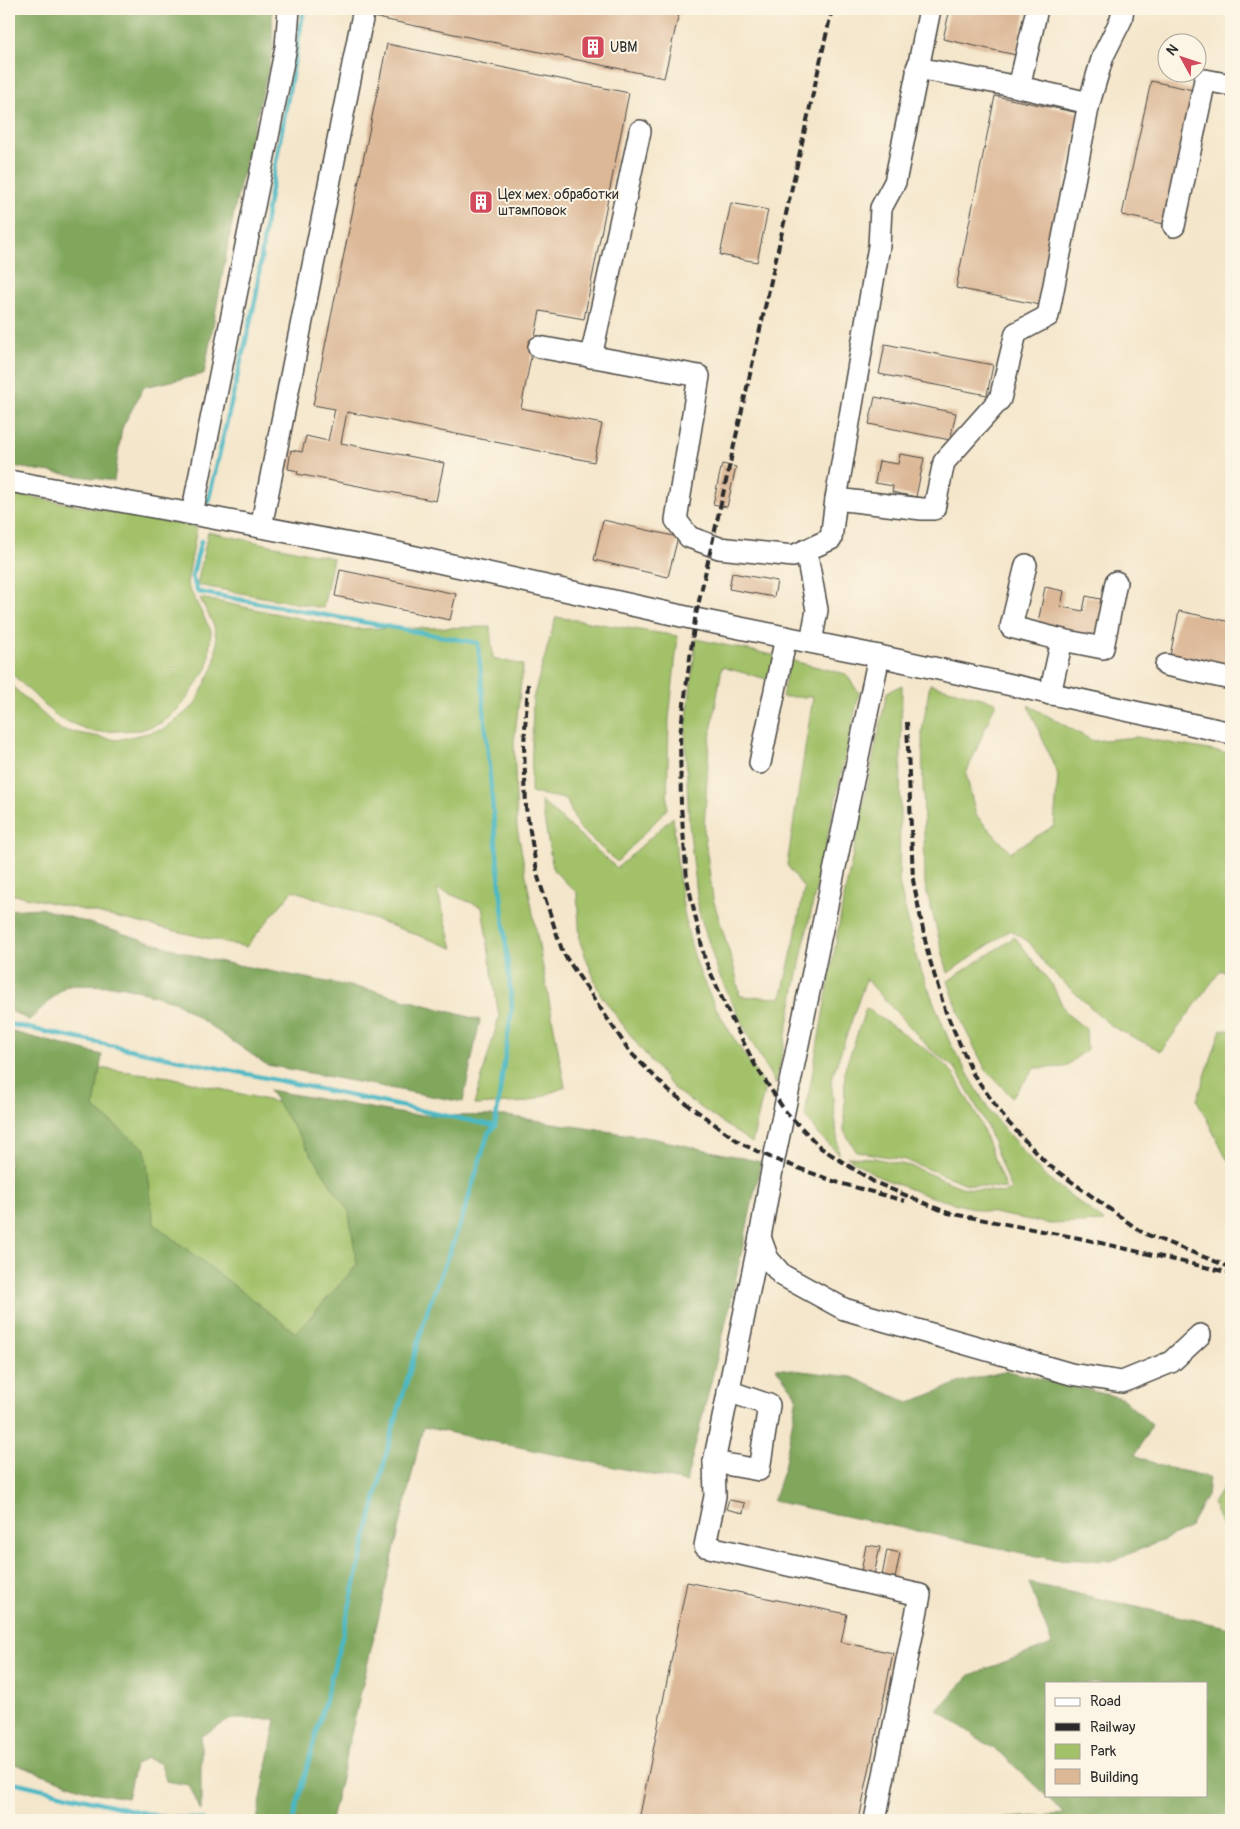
<svg xmlns="http://www.w3.org/2000/svg" width="1240" height="1829" font-family="Pangolin,sans-serif">
<rect width="100%" height="100%" fill="#fcf5e5"/>
<filter id="ink" filterUnits="userSpaceOnUse"><feTurbulence type="fractalNoise" baseFrequency=".02" numOctaves="2"/><feDisplacementMap in="SourceGraphic" scale="10" xChannelSelector="R" yChannelSelector="G"/><feConvolveMatrix kernelMatrix="1 2 1 2 8 2 1 2 1" color-interpolation-filters="sRGB"/></filter>
<filter id="wash" filterUnits="userSpaceOnUse"><feTurbulence type="fractalNoise" baseFrequency=".0096" numOctaves="4" result="noise"/><feDisplacementMap in="SourceGraphic" scale="20" xChannelSelector="R" yChannelSelector="G"/><feGaussianBlur stdDeviation="1.12" result="paint"/><feColorMatrix in="noise" values="0 0 0 0 0 0 0 0 0 0 0 0 0 0 0 0 0 1.4 0 .05"/><feComposite in="paint" operator="in"/></filter>
<g filter="url(#wash)">
<rect width="100%" height="100%" fill="#f4e6cb"/>
<g fill="#a2c169" stroke="#66764a">
<path d="M9 493 197 527 187 584 211 631 208 667 183 704 164 722 141 730 94 732 58 718 9 671Z"/>
<path d="M208 532 333 558 323 608 197 585Z"/>
<path d="M200 598 352 629 490 627 493 658 523 665 514 743 517 827 565 1087 527 1102 474 1105 499 1017 482 907 437 889 453 948 293 890 246 947 17 895 9 896V679L14 688 61 730 117 740 164 729 194 706 214 666 217 643 214 626Z"/>
<path d="M556 617 678 636 669 719 667 809 617 862 578 827 566 799 531 793 533 698Z"/>
<path d="M696 639 777 656 770 680 722 667 709 744 704 831 713 899 735 971 740 996 781 998 794 943 804 888 787 865 813 697H782L789 660 846 674 859 693 804 944 776 1085 750 1039 719 975 699 912 689 824 685 736Z"/>
<path d="M930 684 996 702 966 774 976 815 1010 852 1054 826 1058 775 1028 705 1093 741 1137 737 1231 754V976L1221 970 1161 1051 1111 1026 1047 967 1029 942 1010 930 948 973 925 885 922 731Z"/>
<path d="M902 685 899 882 917 960 950 1043 990 1112 1042 1174 1105 1222 1050 1224 983 1211 928 1196 879 1177 847 1157 874 1158 910 1166 961 1187 1003 1193 1011 1190 986 1124 956 1069 929 1048 866 979 831 1080 839 1154 817 1133 805 1115 843 902 887 692Z"/>
<path d="M541 801 617 868 673 817C678 870 682 928 702 978 718 1017 743 1052 765 1087L752 1143 675 1090 637 1044 600 994 580 942 577 893 553 870Z"/>
<path d="M1015 937 1053 986 1066 1013 1086 1029 1087 1049 1065 1067 1035 1068 1012 1097 986 1070 964 1027 948 981Z"/>
<path d="M866 1008 937 1057 953 1073 979 1120 1006 1189 967 1184 905 1160 856 1151 844 1131 845 1069Z"/>
<path d="M1221 1029 1231 1031V1164L1225 1156 1197 1100Z"/>
<path d="M9 1057 170 1077 313 1111 375 1219 313 1425Z"/>
<path d="M1231 1476V1552L1213 1503Z"/>
</g>
<g fill="#81a75d" stroke="#566944" fill-rule="evenodd">
<path d="M9 9H272L273 49 236 202 204 374 144 387 122 428 114 481 9 466Z"/>
<path d="M40 908 206 959 375 991 480 1020 463 1102 267 1065 174 1001 121 986 67 985 29 1020 9 1010V910Z"/>
<path d="M9 1031 102 1055 94 1108 145 1149 154 1224 296 1333 357 1265 349 1212 269 1090 410 1115 507 1116 651 1138 761 1162 729 1310 686 1482 423 1427 331 1820H257L276 1719H231L201 1736V1811L189 1785 166 1781 161 1764 146 1758 135 1765 127 1798 92 1792 9 1762Z"/>
<path d="M776 1368 852 1377 909 1403 963 1381 1008 1371 1122 1398 1152 1425 1135 1455 1161 1466 1209 1477 1207 1496 1189 1528 1164 1540 1111 1561 1051 1559 773 1501 784 1468 797 1396Z"/>
<path d="M1029 1583 1231 1628V1820H979L1065 1814 1003 1755 937 1710 970 1675 1052 1644ZM1046 1683H1206V1795H1046Z"/>
</g>
<g fill="none" stroke-linecap="round" stroke-linejoin="round">
<g stroke="#4ab8c4" stroke-width="4.5">
<path d="M208 502 256 297 267 211 304 9"/>
<path d="M201 541 192 577 198 592 478 643 498 865 512 1007 495 1126 488 1134 462 1219 428 1308 390 1439 343 1633 293 1820"/>
<path d="M9 1024 495 1126"/>
<path d="M9 1781 157 1816 202 1820"/>
</g>
</g>
<g id="blocks">
<g fill="#dcb897">
<path d="M369 9H680L664 78 368 16Z"/>
<path d="M950 9H1026L1016 55 943 39Z"/>
<path d="M387 44 629 93 584 319 540 311 521 408 602 424 594 462 347 412 341 443 444 463 436 501 297 474 298 471 288 469 291 450 302 452 306 436 328 441 335 409 313 405Z"/>
<path d="M1151 81 1193 90 1164 224 1122 215Z"/>
<path d="M995 96 1079 113 1040 305 956 288Z"/>
<path d="M731 203 768 210 757 262 720 255Z"/>
<path d="M885 344 993 365 987 395 879 374Z"/>
<path d="M875 397 956 413 950 440 869 424Z"/>
<path d="M900 454 924 458 916 497 892 492 893 486 875 483 879 461 898 464Z"/>
<path d="M722 464 736 467 727 507 713 504Z"/>
<path d="M603 520 678 537 668 577 594 560Z"/>
<path d="M340 570 456 594 450 620 335 596Z"/>
<path d="M732 573 777 581 774 597 729 589Z"/>
<path d="M1045 587 1064 591 1061 607 1083 611 1086 596 1105 600 1096 641 1037 628Z"/>
<path d="M1179 611 1231 622V668L1170 656Z"/>
<path d="M729 1500 745 1503 743 1513 726 1509Z"/>
<path d="M866 1545 880 1547 874 1575 861 1572Z"/>
<path d="M887 1550 900 1553 895 1579 882 1576Z"/>
<path d="M687 1582 847 1614 841 1642 893 1653 859 1820H639Z"/>
</g>
</g>
</g>
<g filter="url(#ink)">
<use href="#blocks" fill-opacity="0" stroke="#494743" stroke-width="1"/>
<g fill="none" stroke-linecap="round" stroke-linejoin="round">
<g stroke="#494743" stroke-width="24">
<g id="minor">
<path d="M1019 87 1037 9"/>
<path d="M1089 103 1103 56 1121 20 1123 9"/>
<path d="M1174 226 1205 80 1231 85"/>
<path d="M539 347 699 376 676 520 689 537 719 548 793 556 831 539 836 499 879 246 881 208 895 182 930 9"/>
<path d="M591 357 640 131"/>
<path d="M9 481 192 514 393 552 695 619 879 656 1231 733"/>
<path d="M836 499 922 509H934L944 462 1000 399 1016 333 1048 316 1089 103 1019 87 917 68"/>
<path d="M192 514 286 47 289 9"/>
<path d="M261 527 364 9"/>
<path d="M806 550 817 610 811 642"/>
<path d="M1026 565 1011 627 1062 640 1050 694"/>
<path d="M1062 640 1103 648 1116 582"/>
<path d="M1166 665 1231 679"/>
<path d="M760 763 786 637"/>
<path d="M760 1237 768 1259 782 1275 844 1309 1071 1374 1122 1382 1171 1362 1200 1335"/>
<path d="M714 1462 759 1470 769 1405 728 1391"/>
<path d="M875 1820 920 1595 705 1546 715 1496 714 1462 760 1237 774 1159 879 656"/>
</g>
</g>
<use href="#minor" stroke="#fff" stroke-width="21"/>
<g stroke="#2b2b2b" stroke-width="4" stroke-dasharray="8 4" stroke-linecap="butt">
<path d="M832 9 695 619 680 735 681 806 687 879 705 960 729 1014 755 1065 785 1111 821 1148 874 1182 948 1213 1079 1238 1231 1273"/>
<path d="M528 684 524 744 526 808 538 877 563 953 630 1052 669 1091 742 1144 774 1159 836 1182 905 1201"/>
<path d="M907 722 913 880 928 954 945 1010 973 1074 1006 1120 1047 1164 1143 1233 1227 1266"/>
</g>
</g>
</g>
<defs>
<g id="building-square" transform="scale(1.25)"><rect x="-9" y="-9" width="18" height="18" rx="4" fill="#d1495b" stroke="#fcf5e5"/><path d="M-4-6H4V6H1V3H-1V6H-4ZM-2.5-4.3h1.7v1.8h-1.7ZM.8-4.3h1.7v1.8H.8ZM-2.5-1h1.7V.8h-1.7ZM.8-1h1.7V.8H.8Z" fill="#fff"/></g>
</defs>
<g fill-rule="evenodd">
<use href="#building-square" x="593" y="47"/>
<use href="#building-square" x="481" y="202"/>
</g>
<g text-anchor="middle" stroke-width="4" stroke-linejoin="round" paint-order="stroke">
<g font-size="14" fill="#2b2b2b" stroke="#fcf5e5" text-anchor="start">
<text x="610" y="52">UBM</text>
<text x="498" y="199">Цех мех. обработки<tspan x="498" dy="16">штамповок</tspan></text>
</g>
</g>
<rect width="1240" height="1829" fill="none" stroke="#fcf5e5" stroke-width="30"/>
<rect x="1045" y="1682" width="162" height="115" fill="#fcf5e5" stroke="#a8a49b"/>
<rect x="1055" y="1698" width="25" height="8" fill="#ffffff" stroke="#a8a49b"/>
<text x="1090" y="1706" font-size="15" fill="#2b2b2b">Road</text>
<rect x="1055" y="1723" width="25" height="8" fill="#2b2b2b" stroke="#a8a49b"/>
<text x="1090" y="1732" font-size="15" fill="#2b2b2b">Railway</text>
<rect x="1055" y="1744" width="25" height="15" fill="#a2c169" stroke="#a8a49b"/>
<text x="1090" y="1756" font-size="15" fill="#2b2b2b">Park</text>
<rect x="1055" y="1769" width="25" height="15" fill="#dcb897" stroke="#a8a49b"/>
<text x="1090" y="1782" font-size="15" fill="#2b2b2b">Building</text>
<g transform="translate(1182 58) rotate(310)"><circle r="24" fill="#fcf5e5" stroke="#a8a49b"/>
<path d="M0-4L9 19L0 12L-9 19Z" fill="#d1495b"/>
<text y="-8" font-size="14" font-weight="bold" text-anchor="middle" fill="#2b2b2b">N</text>
</g>
</svg>
